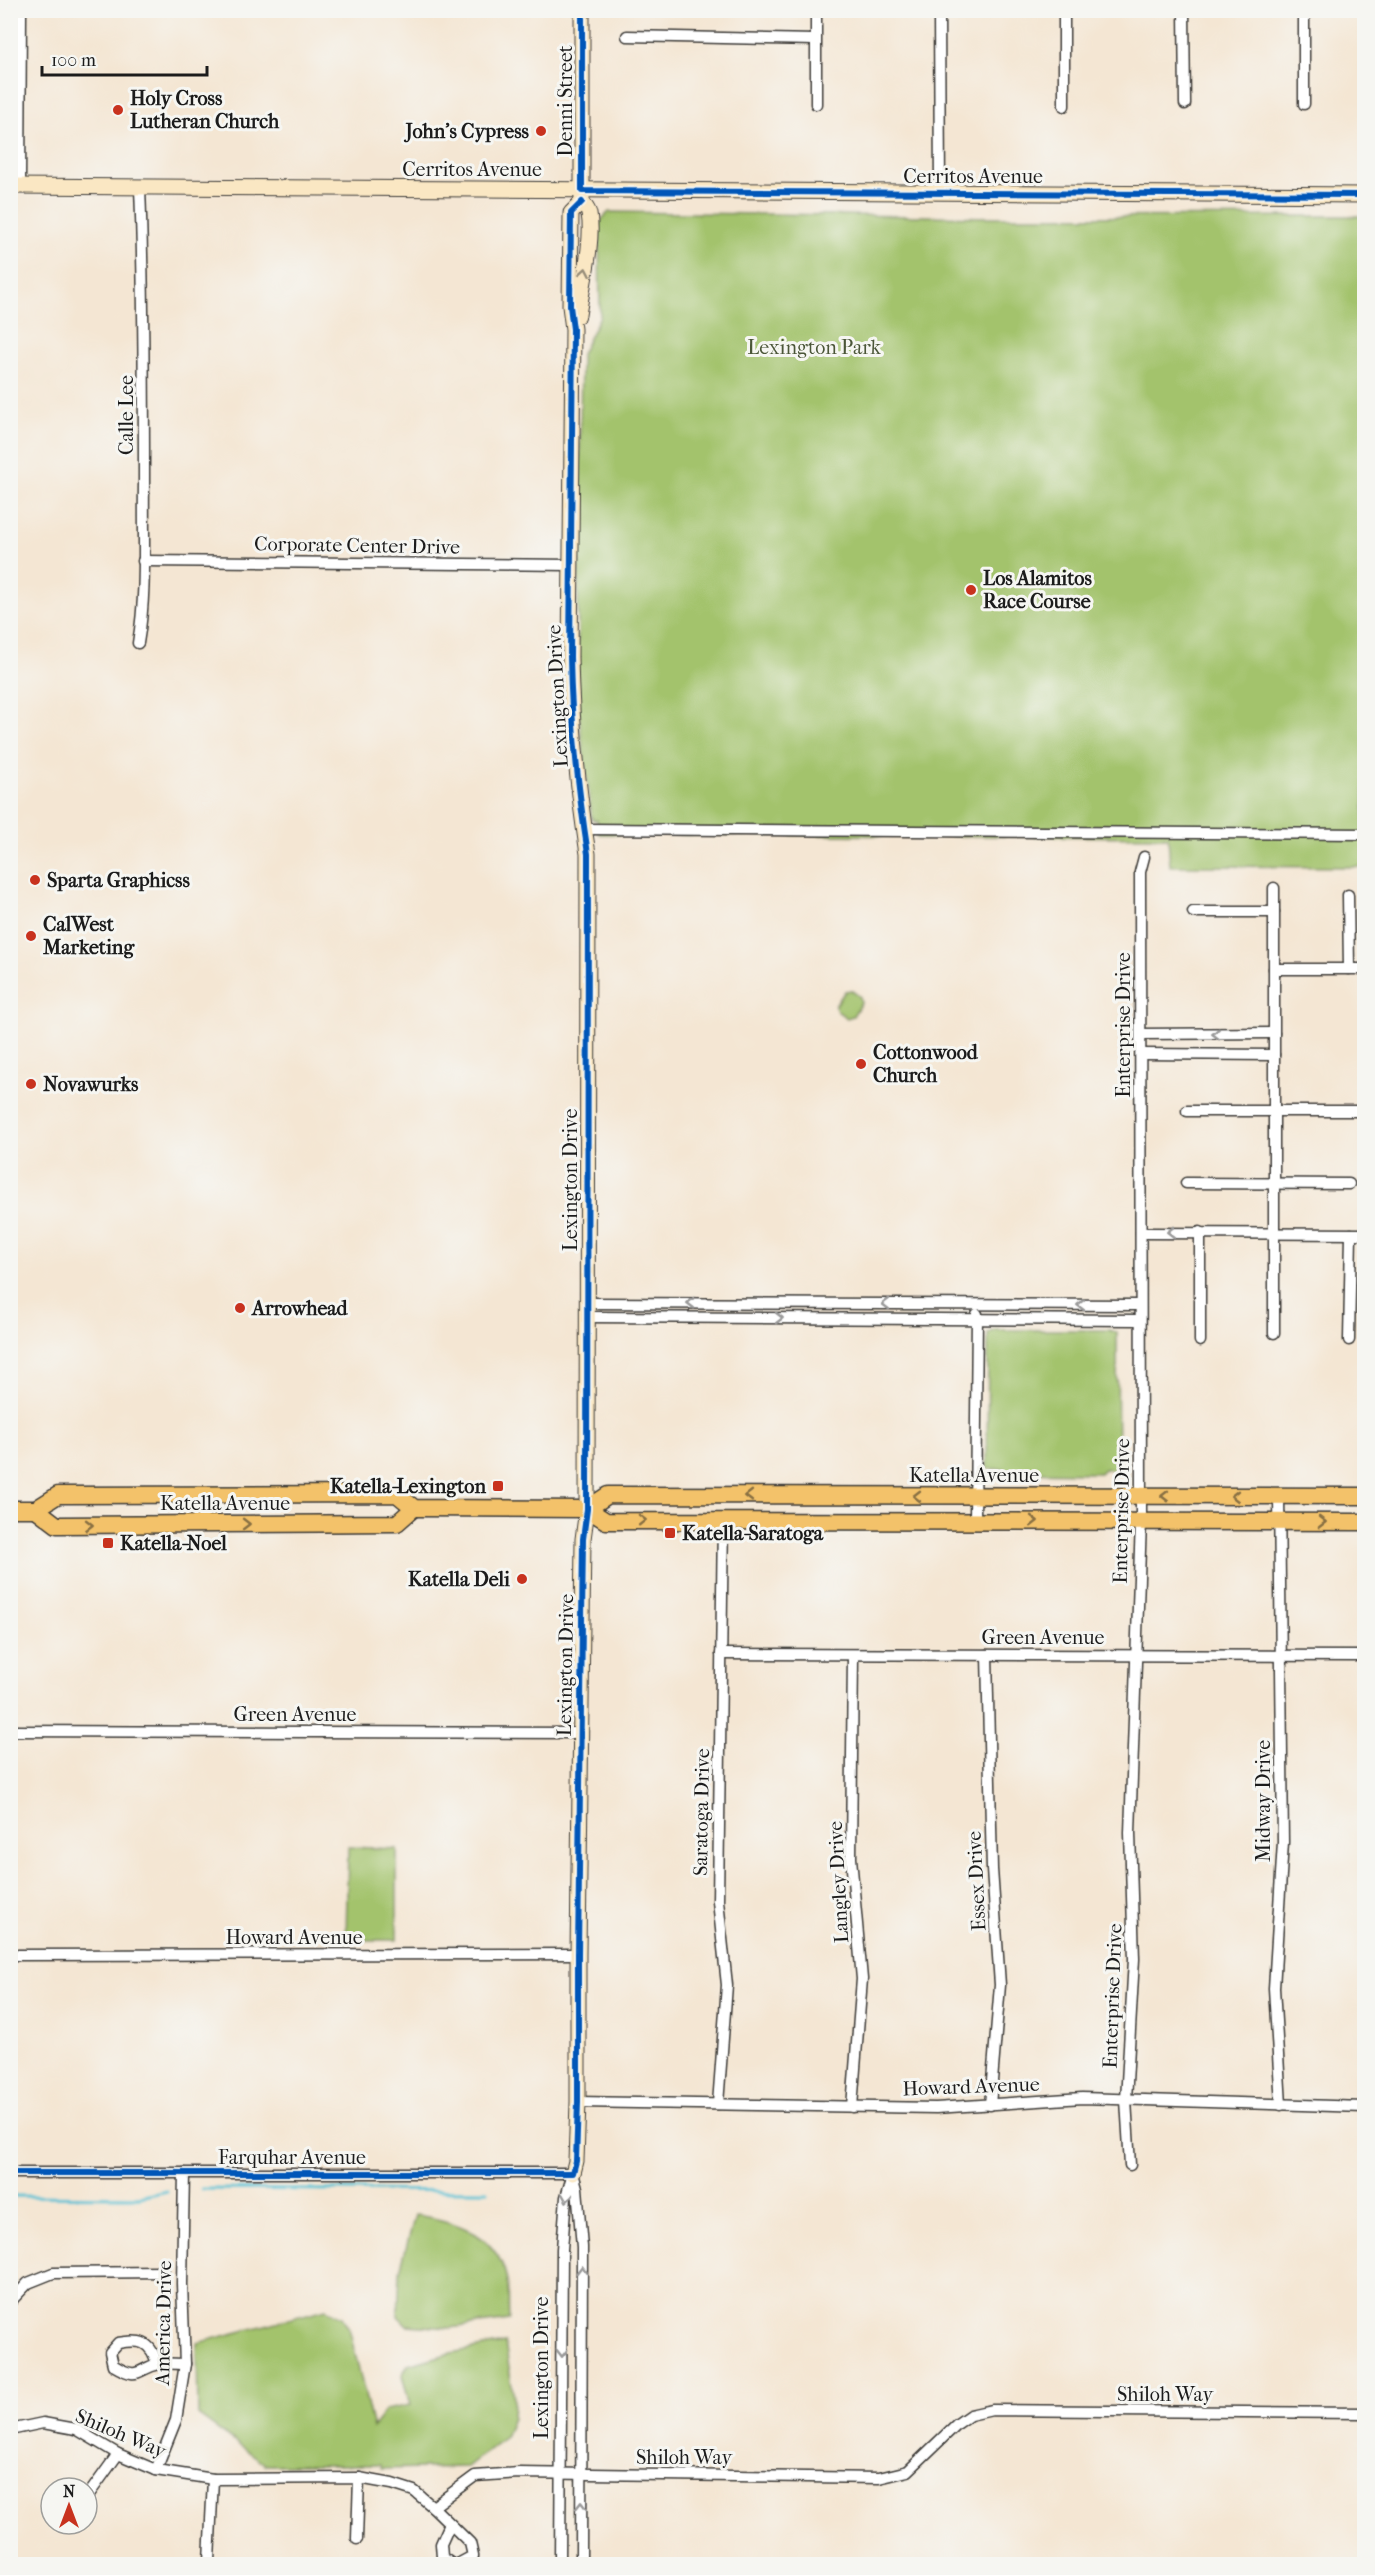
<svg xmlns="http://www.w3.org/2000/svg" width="1375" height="2575" font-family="'IM FELL French Canon',serif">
<rect width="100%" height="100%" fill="#f6f6f2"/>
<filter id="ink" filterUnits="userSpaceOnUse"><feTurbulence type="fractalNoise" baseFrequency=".0167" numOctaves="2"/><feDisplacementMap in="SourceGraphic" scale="12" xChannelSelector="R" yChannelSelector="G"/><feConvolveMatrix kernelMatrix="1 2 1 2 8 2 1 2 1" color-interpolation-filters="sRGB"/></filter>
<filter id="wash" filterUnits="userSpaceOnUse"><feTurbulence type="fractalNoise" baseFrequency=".008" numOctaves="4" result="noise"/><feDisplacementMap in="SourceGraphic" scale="24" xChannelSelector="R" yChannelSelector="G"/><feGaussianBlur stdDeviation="1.35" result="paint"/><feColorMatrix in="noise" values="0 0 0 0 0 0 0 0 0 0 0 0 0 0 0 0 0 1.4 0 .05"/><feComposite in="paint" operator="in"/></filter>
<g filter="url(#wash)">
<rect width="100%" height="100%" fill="#f4e6d3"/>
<g fill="#a3c36c" stroke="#607044" stroke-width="1.5">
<path d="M609 212 996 217 1364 216V867L1170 866 1168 837 599 834 597 820H592L577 701 581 354 600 316 599 228 600 221Z"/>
<path d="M851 990 860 997 861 1002 853 1016 847 1018 837 1011 835 1006 845 991Z"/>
<path d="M995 1330H1109L1117 1333 1118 1469H1104L1100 1473 1009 1472 1005 1469H987L988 1333Z"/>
<path d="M348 1847 397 1849V1940H346Z"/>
<path d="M415 2215C458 2221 502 2235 508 2287 509 2297 508 2309 509 2320L450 2328 407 2325 398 2316 400 2270Z"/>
<path d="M326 2309 342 2317 349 2328 373 2428 385 2410 410 2405 402 2375 408 2365 451 2353 505 2343 514 2398 513 2417 505 2437 467 2467 381 2469 380 2465H266L198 2415 197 2343Z"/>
</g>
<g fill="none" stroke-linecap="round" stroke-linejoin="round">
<g stroke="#57c1d4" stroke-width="3">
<path d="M202 2189 488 2191"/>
<path d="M10 2196 139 2197 167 2191"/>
</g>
</g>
</g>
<g filter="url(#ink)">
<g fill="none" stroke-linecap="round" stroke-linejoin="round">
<g stroke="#3c3a37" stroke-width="13">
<g id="street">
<path d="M816 10V104"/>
<path d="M939 10 940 193"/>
<path d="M1184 10 1185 104"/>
<path d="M627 36 815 40"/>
<path d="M1304 104V10"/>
<path d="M1064 106V10"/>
<path d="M20 186 21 10"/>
<path d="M143 561 570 565"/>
<path d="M138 643C147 591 143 536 144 484 144 385 144 286 140 188"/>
<path d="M584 829 1364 834"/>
<path d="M1274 888V969"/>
<path d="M1348 895 1349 969"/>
<path d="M1193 912H1274"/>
<path d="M1141 1034 1274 1033"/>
<path d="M1141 1054 1274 1055"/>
<path d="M1187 1111H1364"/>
<path d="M1186 1183 1349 1184"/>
<path d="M1200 1232V1341"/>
<path d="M1141 1233 1364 1234"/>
<path d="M586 1303 1139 1305"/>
<path d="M586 1317 1139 1320"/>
<path d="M1274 1333V969H1364"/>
<path d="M1349 1340 1351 1234"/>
<path d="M1279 1496 1283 1842 1274 1988 1281 2105"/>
<path d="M975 1520 977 1314"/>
<path d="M721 1654 1364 1656"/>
<path d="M987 1655 992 1869 1000 1985 990 2105"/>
<path d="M10 1731 580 1733"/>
<path d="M10 1955 578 1954"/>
<path d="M578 2102 936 2108 1082 2098 1364 2107"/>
<path d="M718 2104 727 1985 718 1901 723 1519"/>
<path d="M852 2107 862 1979 851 1858 853 1655"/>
<path d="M1130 2165 1126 2100 1134 1959 1130 1833 1141 1521 1140 872 1144 857"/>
<path d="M10 2173H573"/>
<path d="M10 2302 28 2283 53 2273 164 2272"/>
<path d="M157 2364C151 2341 140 2339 118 2343L110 2352 113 2365C141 2382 137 2368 159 2364 167 2363 176 2364 185 2364"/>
<path d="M10 2430 43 2423 76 2429 118 2454 156 2470 213 2479 359 2478 392 2484 414 2491 433 2507 475 2476 519 2473 879 2478 908 2471 957 2424 970 2415 992 2410 1364 2413"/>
<path d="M156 2470 176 2420 185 2364 182 2284 184 2173"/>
<path d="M87 2497 118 2454"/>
<path d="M433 2507 470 2543 473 2556 458 2564"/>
<path d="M450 2524 441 2544 442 2557 452 2564"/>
<path d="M357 2539 359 2478"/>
<path d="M209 2561 213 2479"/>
<path d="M560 2564 562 2249 566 2197 573 2173 577 2188 582 2247 581 2564"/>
</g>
</g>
<g stroke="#3c3a37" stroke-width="17">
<g id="secondary">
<path d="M10 186 1364 195"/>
<path d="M578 315C582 287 594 241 589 214 588 209 584 205 582 202V10"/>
<path d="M573 2173 576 2161 578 2102V1954L583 1539 587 1509 588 854C578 789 571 723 570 657L573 329 570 306 571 213 582 202"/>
</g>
</g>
<g stroke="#3c3a37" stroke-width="19">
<g id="primary">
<path d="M10 1509H36L58 1495 397 1494 414 1508 587 1509 606 1521 1364 1522"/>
<path d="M36 1509 57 1525 397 1523 414 1508"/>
<path d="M587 1509 608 1495 1364 1496"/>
</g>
</g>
<use href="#street" stroke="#fff" stroke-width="10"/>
<use href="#secondary" stroke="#fae7c3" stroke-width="15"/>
<use href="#primary" stroke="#f3c26a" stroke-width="16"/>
<g stroke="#f6f6f2" stroke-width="10">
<g id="cycleway">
<path d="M582 10V191L1364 195"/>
<path d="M10 2173H573L576 2161 578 2102V1954L583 1539 587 1509 588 854C578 789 571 723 570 657L573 329 570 306 571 213 582 202"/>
</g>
</g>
<use href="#cycleway" stroke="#0057b8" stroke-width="6"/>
</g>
<defs><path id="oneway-chevron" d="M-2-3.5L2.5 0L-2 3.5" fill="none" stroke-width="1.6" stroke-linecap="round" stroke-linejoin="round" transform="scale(1.5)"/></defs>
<use stroke="#968c78" href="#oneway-chevron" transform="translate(585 272) rotate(-80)"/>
<g stroke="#999">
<use href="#oneway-chevron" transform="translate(1216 1034) rotate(179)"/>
<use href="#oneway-chevron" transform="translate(1171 1232) rotate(180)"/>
<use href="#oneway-chevron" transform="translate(691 1303) rotate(-180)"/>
<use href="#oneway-chevron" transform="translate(886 1304) rotate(-180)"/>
<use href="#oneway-chevron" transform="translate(1081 1305) rotate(-180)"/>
<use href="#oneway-chevron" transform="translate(779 1318)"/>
<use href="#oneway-chevron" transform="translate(567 2198) rotate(99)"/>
<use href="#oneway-chevron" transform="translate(582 2270) rotate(-90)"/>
<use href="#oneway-chevron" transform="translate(562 2353) rotate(90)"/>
<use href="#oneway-chevron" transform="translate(581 2506) rotate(-90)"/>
</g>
<g stroke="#886f43">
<use href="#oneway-chevron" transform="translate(749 1496) rotate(180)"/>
<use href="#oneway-chevron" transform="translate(917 1496) rotate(-180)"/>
<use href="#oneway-chevron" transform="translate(1165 1496) rotate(180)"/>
<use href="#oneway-chevron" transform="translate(1235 1496) rotate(180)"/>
<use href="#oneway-chevron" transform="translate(642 1520) rotate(-1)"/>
<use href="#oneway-chevron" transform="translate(1034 1521)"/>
<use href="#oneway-chevron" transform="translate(1322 1522)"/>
<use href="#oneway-chevron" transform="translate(246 1524)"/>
<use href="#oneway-chevron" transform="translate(89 1525)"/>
</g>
</g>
<g fill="#c8321e" stroke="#f6f6f2" stroke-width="2">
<circle cx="118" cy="110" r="6"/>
<circle cx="541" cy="131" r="6"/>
<circle cx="971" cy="590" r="6"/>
<circle cx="35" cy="880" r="6"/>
<circle cx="31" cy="936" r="6"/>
<circle cx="861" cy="1064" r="6"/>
<circle cx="31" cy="1084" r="6"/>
<circle cx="240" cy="1308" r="6"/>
<rect x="492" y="1480" width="12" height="12" rx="3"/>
<rect x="664" y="1527" width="12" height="12" rx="3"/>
<rect x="102" y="1537" width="12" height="12" rx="3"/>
<circle cx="522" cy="1579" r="6"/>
</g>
<g text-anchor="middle" stroke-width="6" stroke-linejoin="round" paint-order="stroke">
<g font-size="20" font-weight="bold" fill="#1c1c1c" stroke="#f6f6f2" text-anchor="start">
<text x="130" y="105">Holy Cross<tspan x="130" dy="23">Lutheran Church</tspan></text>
<text x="529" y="138" text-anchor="end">John's Cypress</text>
<text x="983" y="585">Los Alamitos<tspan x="983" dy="23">Race Course</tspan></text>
<text x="47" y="887">Sparta Graphicss</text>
<text x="43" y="931">CalWest<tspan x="43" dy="23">Marketing</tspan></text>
<text x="873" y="1059">Cottonwood<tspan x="873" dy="23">Church</tspan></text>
<text x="43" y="1091">Novawurks</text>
<text x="252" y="1315">Arrowhead</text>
<text x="486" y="1493" text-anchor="end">Katella-Lexington</text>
<text x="682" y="1540">Katella-Saratoga</text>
<text x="120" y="1550">Katella-Noel</text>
<text x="510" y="1586" text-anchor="end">Katella Deli</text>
</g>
<g font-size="20" fill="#1c1c1c" stroke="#f6f6f2">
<text transform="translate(565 101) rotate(-90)" y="7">Denni Street</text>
<text x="472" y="176">Cerritos Avenue</text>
<text x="973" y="183">Cerritos Avenue</text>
<text transform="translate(126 415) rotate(-90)" y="7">Calle Lee</text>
<text transform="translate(357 545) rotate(1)" y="7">Corporate Center Drive</text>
<text transform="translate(557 696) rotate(-93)" y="7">Lexington Drive</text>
<text transform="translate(1123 1025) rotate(-90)" y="7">Enterprise Drive</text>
<text transform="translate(570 1180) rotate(-90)" y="7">Lexington Drive</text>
<text x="974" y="1482">Katella Avenue</text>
<text x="225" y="1510">Katella Avenue</text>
<text transform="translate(1121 1511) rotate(-89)" y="7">Enterprise Drive</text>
<text x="1043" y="1644">Green Avenue</text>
<text transform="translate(565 1665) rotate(-89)" y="7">Lexington Drive</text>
<text x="295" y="1721">Green Avenue</text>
<text transform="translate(1263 1801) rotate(-90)" y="7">Midway Drive</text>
<text transform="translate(701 1812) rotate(-89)" y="7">Saratoga Drive</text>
<text transform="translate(976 1881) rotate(-93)" y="7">Essex Drive</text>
<text transform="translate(838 1882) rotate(-93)" y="7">Langley Drive</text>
<text x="294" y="1944">Howard Avenue</text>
<text transform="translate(1112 1996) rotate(-88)" y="7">Enterprise Drive</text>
<text transform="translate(971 2086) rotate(-2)" y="7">Howard Avenue</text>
<text x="292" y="2164">Farquhar Avenue</text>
<text transform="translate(163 2323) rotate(-89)" y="7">America Drive</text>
<text transform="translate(541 2368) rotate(-90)" y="7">Lexington Drive</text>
<text x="1165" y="2401">Shiloh Way</text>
<text transform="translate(121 2433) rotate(23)" y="7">Shiloh Way</text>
<text x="684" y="2464">Shiloh Way</text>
</g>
<g font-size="20" fill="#4b5638" stroke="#f6f6f2">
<text x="814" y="354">Lexington Park</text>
</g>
</g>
<rect width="1375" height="2575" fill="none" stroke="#f6f6f2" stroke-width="36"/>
<g transform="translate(69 2506)"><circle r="28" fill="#f6f6f2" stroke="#9f9f9c" stroke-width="1.5"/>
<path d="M0-4.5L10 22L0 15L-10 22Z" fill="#c8321e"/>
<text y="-9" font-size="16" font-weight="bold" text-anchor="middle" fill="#1c1c1c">N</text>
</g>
<path d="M42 66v9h165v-9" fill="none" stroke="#1c1c1c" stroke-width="3"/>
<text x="51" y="66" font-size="18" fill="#1c1c1c" stroke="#f6f6f2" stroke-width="4.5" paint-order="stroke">100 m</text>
</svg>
